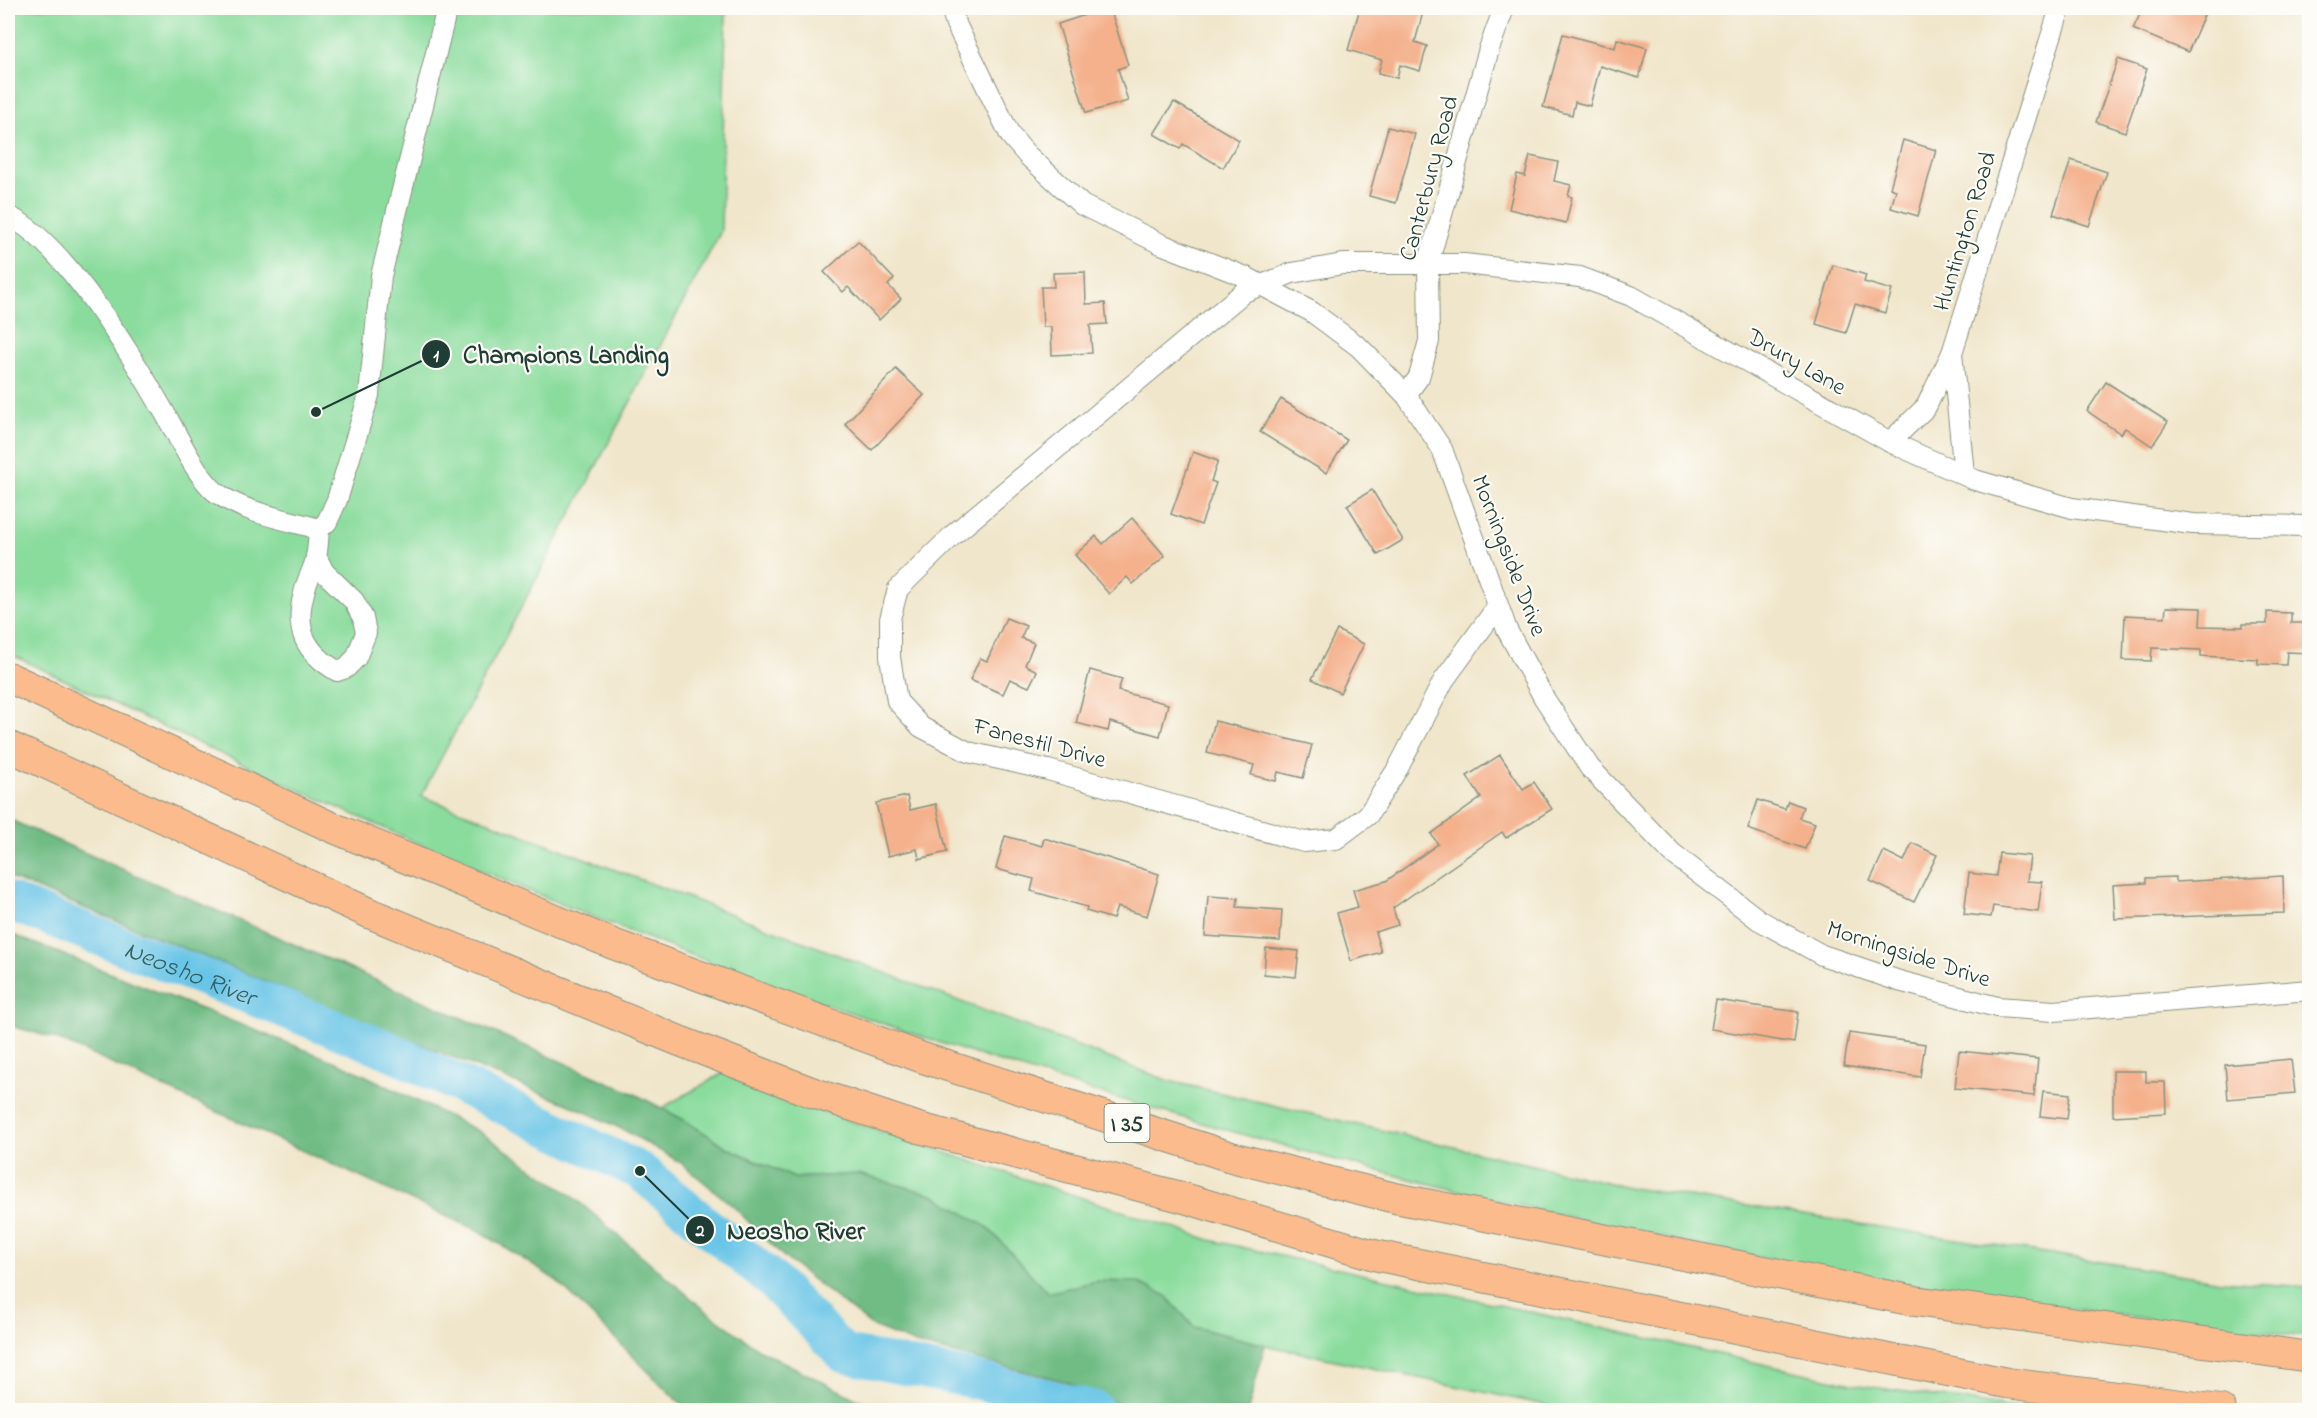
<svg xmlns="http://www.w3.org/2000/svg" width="2317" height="1418" font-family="'Indie Flower',sans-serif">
<rect width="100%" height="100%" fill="#fdfcf7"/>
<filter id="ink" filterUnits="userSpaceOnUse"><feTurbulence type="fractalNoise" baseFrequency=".0167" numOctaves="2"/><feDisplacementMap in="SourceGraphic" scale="12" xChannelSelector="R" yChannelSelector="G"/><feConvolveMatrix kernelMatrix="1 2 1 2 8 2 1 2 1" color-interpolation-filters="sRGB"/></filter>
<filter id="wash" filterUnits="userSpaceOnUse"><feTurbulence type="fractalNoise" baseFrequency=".008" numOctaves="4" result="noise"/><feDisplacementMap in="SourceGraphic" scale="24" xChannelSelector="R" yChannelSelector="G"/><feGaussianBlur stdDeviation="1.35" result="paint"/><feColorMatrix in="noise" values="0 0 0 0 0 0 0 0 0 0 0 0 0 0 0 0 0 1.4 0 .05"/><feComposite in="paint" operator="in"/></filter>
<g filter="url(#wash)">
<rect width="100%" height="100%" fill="#f0e6cb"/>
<g fill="#8adc9d" stroke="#548c68" stroke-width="1.5">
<path d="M8 8H726L721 231 421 796 1169 1081 1632 1188 2222 1281 2309 1287V1337C2197 1325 2084 1312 1972 1295 1781 1265 1590 1224 1402 1177 1120 1105 841 1017 571 908 380 830 194 742 8 653Z"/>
<path d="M723 1073 834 1116 1210 1240 1852 1384 2029 1410H1567L1265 1345 1194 1327 1165 1295 1097 1281 1048 1293 987 1227 858 1174 794 1178 728 1148 662 1108Z"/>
</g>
<g fill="#6fbc84" stroke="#477c5c" stroke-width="1.5">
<path d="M8 819 635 1094 684 1120 728 1148 794 1178 858 1174 932 1194 987 1227 1048 1293 1097 1281 1137 1282 1165 1295 1194 1327 1265 1345 1248 1410H1128L1120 1404 1067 1382 916 1344 873 1327 784 1257 734 1207 680 1162 624 1130 575 1107 8 877Z"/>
<path d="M8 933 346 1066 480 1132 571 1195 705 1310 758 1349 856 1399 893 1410H687L556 1280 481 1232 57 1039 8 1025Z"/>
</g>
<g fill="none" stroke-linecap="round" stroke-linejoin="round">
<path stroke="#69c5e7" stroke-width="38" id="s1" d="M8 901 384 1048 640 1171 772 1280 844 1354 976 1380 1095 1410"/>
</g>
<g id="blocks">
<g fill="#f4b18c">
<path d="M1086 8H1110L1128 65 1118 69 1128 101 1086 113 1058 24 1088 14Z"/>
<path d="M1360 8 1374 12 1375 8H1406L1423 12 1415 42 1427 46 1420 71 1400 65 1397 78 1378 73 1382 60 1348 50Z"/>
<path d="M2143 8H2207L2188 52 2133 29Z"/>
<path d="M1563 34 1615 48 1617 39 1647 48 1639 78 1600 66 1590 106 1575 102 1572 115 1543 107Z"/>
<path d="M2118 59 2147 69 2125 132 2096 122Z"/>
<path d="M1174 102 1239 140 1223 168 1183 144 1180 149 1154 134Z"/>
<path d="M1388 127 1415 134 1396 203 1369 196Z"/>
<path d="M1903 140 1936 150 1918 216 1891 208 1896 190 1890 188Z"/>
<path d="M1530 156 1558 162 1554 181 1571 185 1568 196 1572 197 1566 223 1509 209 1517 174 1525 176Z"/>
<path d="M2071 160 2107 172 2089 226 2053 214Z"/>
<path d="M858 241 894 279 888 285 901 299 879 320 848 287 843 292 824 272Z"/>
<path d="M1833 265 1866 275 1864 282 1892 290 1885 313 1855 304 1846 333 1816 324Z"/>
<path d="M1085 272 1086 304 1105 303 1107 324 1090 325 1092 353 1052 355 1051 327H1043L1041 287H1054L1053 273Z"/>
<path d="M896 369 924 395 872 450 845 424Z"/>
<path d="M2106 382 2168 422 2152 446 2125 428 2121 434 2087 411Z"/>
<path d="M1281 399 1347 440 1326 473 1260 432Z"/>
<path d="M1193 452 1218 461 1211 481 1216 483 1201 525 1171 514Z"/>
<path d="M1372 490 1403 540 1378 555 1347 505Z"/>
<path d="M1132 518 1165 556 1133 584 1127 577 1109 594 1075 555 1096 536 1103 544Z"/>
<path d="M2166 607 2201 608 2200 626 2243 627V624H2267V612L2291 613V623H2310V653L2287 652 2286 665 2258 664V659L2201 656V650L2152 648 2151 661 2123 660 2125 615 2165 617Z"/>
<path d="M1006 618 1026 626 1021 638 1034 643 1025 665 1037 671 1029 687 1010 679 1003 694 970 680 980 658 987 661Z"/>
<path d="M1337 630 1364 644 1340 693 1312 679Z"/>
<path d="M1090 670 1122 679 1118 691 1168 704 1160 736 1110 722 1108 731 1076 723Z"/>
<path d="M1215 721 1312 745 1303 778 1278 772 1276 781 1251 775 1254 765 1207 753Z"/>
<path d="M1500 755 1523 789 1534 782 1552 809 1506 838 1502 832 1393 908 1398 925 1375 932 1381 952 1351 961 1337 913 1358 907 1353 890 1386 881 1438 844 1431 834 1481 798 1467 776Z"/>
<path d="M907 796 910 810 936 804 947 852 919 859 917 849 888 856 876 803Z"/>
<path d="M1758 800 1785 809 1788 801 1803 807 1799 818 1815 823 1805 849 1748 829Z"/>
<path d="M1005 836 1042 846 1044 838 1159 874 1147 916 1117 907 1113 919 1086 911 1087 907 1031 891 1034 879 996 869Z"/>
<path d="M1912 843 1937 855 1914 902 1870 881 1884 851 1904 861Z"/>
<path d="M1999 853 2030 856 2027 881 2042 882 2038 912 1993 906 1991 917 1964 914 1969 873 1996 876Z"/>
<path d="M2283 876 2284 913 2115 919 2113 885 2146 883V878L2176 877V882Z"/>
<path d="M1208 896 1238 898 1237 907 1282 910 1280 941 1205 936Z"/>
<path d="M1266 948 1299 951 1296 977 1264 974Z"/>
<path d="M1716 1000 1798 1012 1794 1043 1711 1029Z"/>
<path d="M1849 1033 1925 1044 1920 1077 1844 1066Z"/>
<path d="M1959 1051 2038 1059 2034 1096 1955 1088Z"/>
<path d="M2291 1059 2295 1093 2228 1099 2225 1065Z"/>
<path d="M2113 1071H2146V1082H2165L2166 1113 2113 1116Z"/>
<path d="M2043 1091 2070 1094 2067 1119 2040 1116Z"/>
</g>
</g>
</g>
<g filter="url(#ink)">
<use href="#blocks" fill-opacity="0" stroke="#889280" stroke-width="1.5"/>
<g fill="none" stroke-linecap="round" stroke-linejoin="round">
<g stroke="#889280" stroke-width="22">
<g id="minor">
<path d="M951 8 956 24 1010 135 1027 155 1082 205 1161 244 1246 277 1312 312 1359 347 1406 395 1442 449 1507 630 1544 698 1590 768 1672 853 1759 920 1822 955 1899 981 1997 1007 2054 1011 2310 990"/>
<path d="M8 216C63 240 137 364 167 417 178 437 199 480 217 493 246 514 286 519 319 529 318 540 318 552 315 562 312 573 306 582 304 593 294 630 305 652 337 671L346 668 356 658 366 633 363 618 354 601 324 572 316 556"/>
<path d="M1406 395 1419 377 1429 341 1428 264 1489 49 1504 8"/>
<path d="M1890 442 1926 407 1952 353"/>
<path d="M1964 474 1952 353 2060 8"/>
<path d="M319 529 327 522 337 500 369 395 381 276 447 8"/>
<path d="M1498 606 1444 680 1398 768 1368 815 1336 839 1304 842 1048 770 968 752 921 727 897 701 890 657V619L898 589 953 535 1244 292 1292 273 1343 264H1464L1580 277 1631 296 1890 442 1975 480 2072 508 2193 524 2310 526"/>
</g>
</g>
<g stroke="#889280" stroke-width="32">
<g id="highway">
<path d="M8 677 329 826 613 944 923 1058 1231 1157 1395 1198 1915 1301 2310 1357"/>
<path d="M8 746 369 913 677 1040 811 1092 919 1128 1181 1197 1374 1255 2007 1383 2221 1410"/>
</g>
</g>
<use href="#minor" stroke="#fff" stroke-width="20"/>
<use href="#highway" stroke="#fbbb8d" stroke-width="30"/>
</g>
</g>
<g text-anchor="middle" stroke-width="4.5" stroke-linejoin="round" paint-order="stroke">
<rect fill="#fdfcf7" stroke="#62766e" stroke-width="1.5" x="1104.5" y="1104" width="45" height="38" rx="4.5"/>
<g font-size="22" font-weight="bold" fill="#1f3d34">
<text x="1127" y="1131">I 35</text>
</g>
<g font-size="24" fill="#1f3d34" stroke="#fdfcf7">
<text transform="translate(1428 178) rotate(-75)" y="8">Canterbury Road</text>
<text transform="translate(1964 231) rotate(-73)" y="8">Huntington Road</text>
<text transform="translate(1797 361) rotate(30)" y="8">Drury Lane</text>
<text transform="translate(1510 555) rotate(69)" y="8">Morningside Drive</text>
<text transform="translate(1040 742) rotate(15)" y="8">Fanestil Drive</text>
<text transform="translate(1909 953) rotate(18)" y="8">Morningside Drive</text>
</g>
<g font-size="26" font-style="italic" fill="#325f61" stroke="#fdfcf7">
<text dy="9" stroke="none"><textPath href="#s1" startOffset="196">Neosho River</textPath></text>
</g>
</g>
<path fill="none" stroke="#1f3d34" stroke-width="2" d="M316 412L436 354M640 1171L700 1230"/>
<g fill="#1f3d34" stroke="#fdfcf7" stroke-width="2">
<circle cx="316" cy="412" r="6"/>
<circle cx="640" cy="1171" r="6"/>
<circle cx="436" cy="354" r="15"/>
<circle cx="700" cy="1230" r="15"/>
</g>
<g font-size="18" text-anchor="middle" font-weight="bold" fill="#fff">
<text x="436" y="361">1</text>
<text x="700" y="1236">2</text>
</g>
<g font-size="26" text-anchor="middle" font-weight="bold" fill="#1f3d34" stroke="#fdfcf7" stroke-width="4.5" stroke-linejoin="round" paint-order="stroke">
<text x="566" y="363">Champions Landing</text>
<text x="796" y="1239">Neosho River</text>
</g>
<rect width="2317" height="1418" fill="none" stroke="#fdfcf7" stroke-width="30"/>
</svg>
